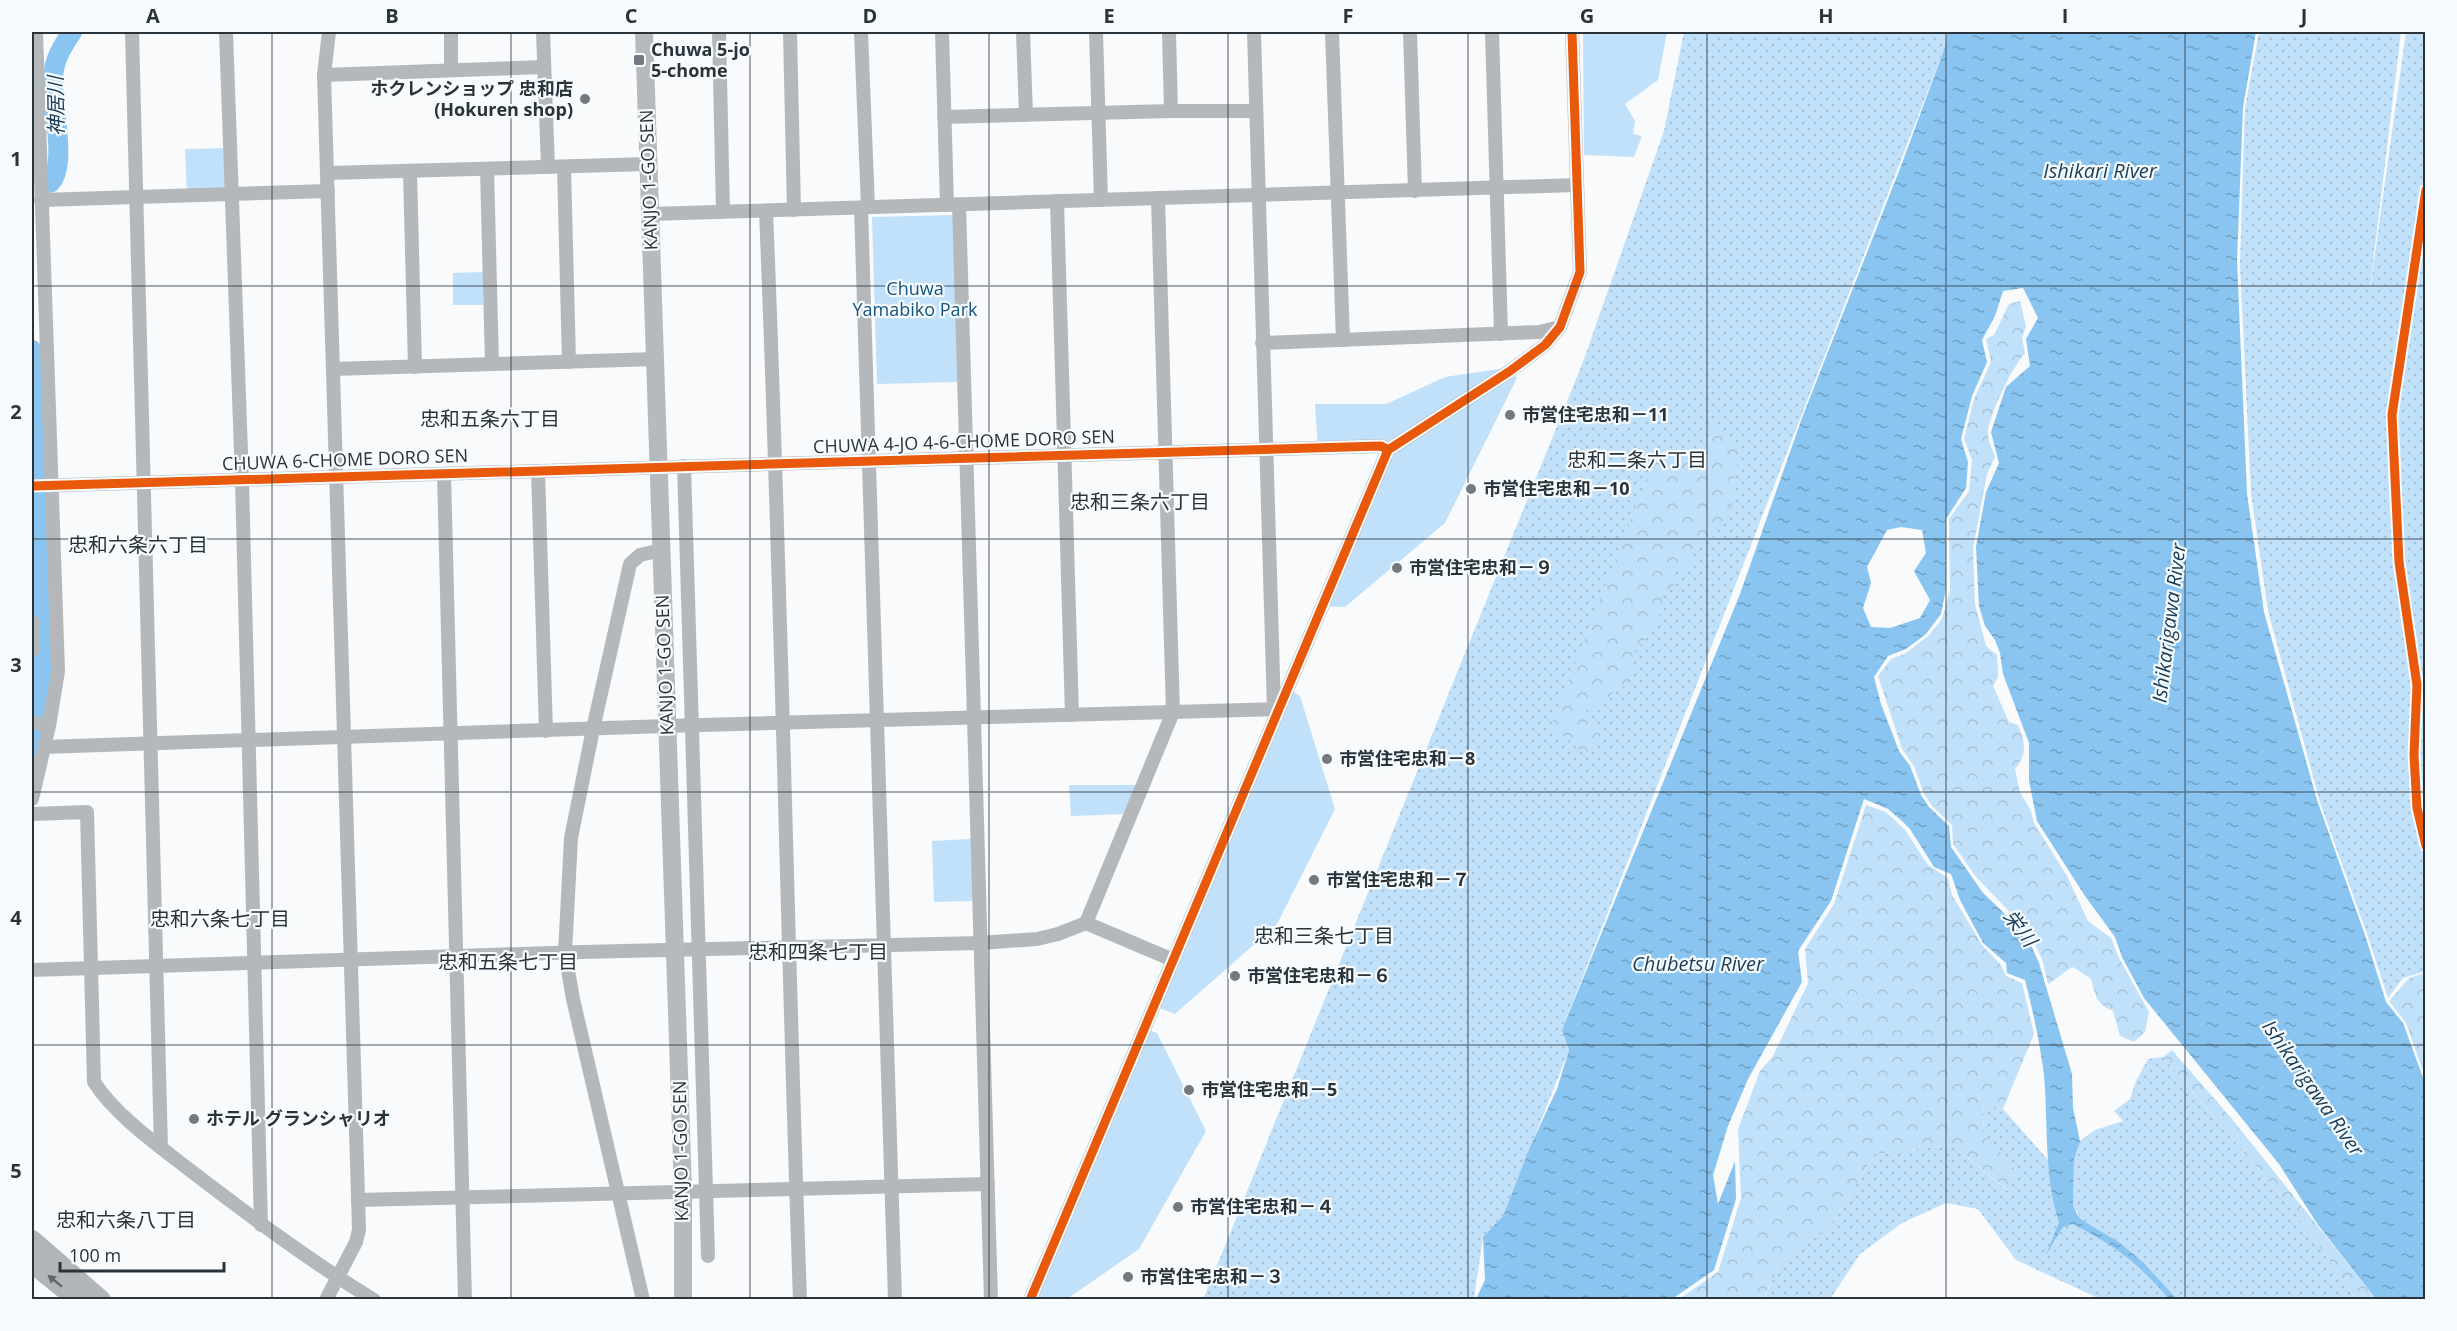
<svg xmlns="http://www.w3.org/2000/svg" width="2457" height="1331" font-family="'Open Sans','Noto Sans JP',sans-serif">
<defs>
<pattern id="grass-dots" width="8" height="8" patternUnits="userSpaceOnUse" patternTransform="scale(1.5)"><rect width="8" height="8" fill="#c1e1fa"/><path d="M2 2h.1M6 6h.1" fill="none" stroke="#a6c2d7" stroke-width="1.8" stroke-linecap="round"/></pattern>
<pattern id="forest-crowns" width="20" height="18" patternUnits="userSpaceOnUse" patternTransform="scale(1.5)"><rect width="20" height="18" fill="#c1e1fa"/><path d="M2 6a3 3 0 1 1 6 0M12 15a3 3 0 1 1 6 0" fill="none" stroke="#a6c2d7"/></pattern>
<pattern id="water-ripples" width="26" height="14" patternUnits="userSpaceOnUse" patternTransform="scale(1.5)"><rect width="26" height="14" fill="#89c5f0"/><path d="M2 4q2-2 4 0t4 0M15 11q2-2 4 0t4 0" fill="none" stroke="#70a1c3"/></pattern>
</defs>
<rect width="100%" height="100%" fill="#f8fafc"/>
<g fill="url(#grass-dots)">
<path d="M1684 32H1947L1945 47 1562 1030 1569 1050 1503 1216 1483 1237 1474 1299 1203 1300 1583 362 1664 131Z"/>
<path d="M2259 32H2401L2368 304 2406 32H2425L2426 971 2403 978 2388 998 2368 937 2320 802 2268 611 2251 494 2240 264 2245 108Z"/>
<path d="M2163 1057 2294 1211 2356 1299H2177L2144 1263 2119 1242 2082 1220 2073 1205 2074 1160 2080 1141 2095 1130 2123 1121 2114 1111 2130 1099 2136 1081 2148 1059Z"/>
<path d="M1984 1103 2003 1109 2049 1161 2055 1209 2059 1222 2052 1241 2054 1243 2063 1226 2073 1224C2113 1244 2140 1265 2169 1299H2100L2016 1260 1978 1209 1946 1203 1902 1223 1860 1254 1830 1299 1763 1300 1781 1262 1831 1226 1875 1154 1952 1145 2008 1191 2015 1169 1983 1132Z"/>
</g>
<g fill="url(#forest-crowns)">
<path d="M2020 301 2026 327 2022 338 2025 353C2014 364 1987 418 1988 434 1988 441 1993 450 1995 457L1987 474 1973 548 1975 604 1986 646 1997 655 1998 677 1993 686 2009 722 2018 725C2025 742 2028 754 2015 769L2020 792 2031 811 2034 823 2067 876 2088 921 2111 938 2119 958 2149 1012 2145 1032 2134 1042 2120 1036 2113 1011C2097 1005 2095 995 2091 979L2073 967C2063 972 2057 979 2048 984L2042 959 2029 932 1976 877 1953 844 1952 825 1932 806 1924 794 1914 766 1902 749 1878 676 1891 659 1906 653 1928 636 1942 619 1950 591 1949 519 1969 491 1972 460 1964 439 1974 399 1991 362 1986 339 1994 335 2009 304Z"/>
<path d="M1722 426 1727 441 1739 450C1739 469 1729 484 1734 502L1712 538 1697 541 1692 558 1684 570 1672 567 1676 583 1662 594V610L1644 642 1635 650 1627 685 1613 692 1607 703 1587 707 1586 715 1599 727V743L1590 752 1579 750 1566 737 1552 733 1550 728 1657 452 1687 449 1694 464 1705 461 1701 451 1711 445 1708 427Z"/>
<path d="M1866 805 1886 812 1905 830 1928 865 1948 878 1952 895 1982 945 2001 965 2006 976 2022 983 2034 1034 2003 1109 1984 1103 1983 1132 2015 1169 2009 1191 1952 1145 1875 1154 1831 1226 1781 1262 1763 1299H1679L1718 1272 1741 1198 1738 1129 1760 1071 1773 1056 1808 983 1805 949 1834 904Z"/>
<path d="M2425 973H2426L2425 1077 2406 1023 2389 1001 2409 978Z"/>
<path d="M2172 1050 2232 1119 2376 1299H2356L2294 1211 2163 1057Z"/>
</g>
<g fill="#c1e1fa">
<path d="M1583 32H1667L1658 80 1625 104 1635 121 1633 134 1642 136 1634 157 1584 155Z"/>
<path d="M231 148 233 193 187 195 185 149Z"/>
<path d="M953 215 958 382 877 384 872 217Z"/>
<path d="M483 272V305H453V273Z"/>
<path d="M1499 369 1510 371 1517 378 1445 523 1345 607 1323 606 1388 450 1318 448 1315 404H1386L1445 377Z"/>
<path d="M1288 688 1300 696 1335 809 1277 924 1175 1014 1155 1006Z"/>
<path d="M1069 785H1137L1125 814 1071 816Z"/>
<path d="M971 839 973 901 934 902 932 841Z"/>
<path d="M1145 1029 1157 1033 1206 1131 1139 1249 1067 1299 1030 1300Z"/>
</g>
<path fill="url(#water-ripples)" fill-rule="evenodd" d="M1947 32H2256L2243 107 2237 261 2247 494 2264 612 2317 800 2365 935 2386 1002 2403 1023 2425 1083V1299H2376L2318 1225 2279 1164 2144 998 2122 957 2115 937 2085 896 2037 821 2029 781V743L2003 674 2000 653 1995 640 1985 626 1979 606 1976 547 1986 492 1999 463 1991 432 2006 387 2030 366 2026 339 2038 318 2023 288 2003 291 1995 316 1982 340 1987 362 1972 396 1961 439 1968 462 1966 488 1946 519V589L1941 614 1926 634 1906 649 1888 656 1874 677 1881 704 1899 751 1910 766 1921 795 1929 807 1949 826 1951 847 1983 893 2026 934 2039 963 2072 1074 2073 1108 2080 1141 2074 1160 2073 1205 2077 1214 2082 1220 2119 1242 2144 1263 2177 1299H2169C2138 1263 2115 1246 2073 1224L2063 1227 2046 1255 2059 1222C2044 1178 2048 1122 2044 1075 2040 1043 2033 1011 2025 980L2007 973 2006 963 1983 943 1960 900 1951 874 1934 867 1910 829 1902 821 1888 809 1864 799 1831 901 1798 951 1802 982 1748 1079 1728 1126 1713 1175 1718 1204 1735 1161 1736 1199 1714 1270 1672 1299H1476L1485 1280 1483 1237 1503 1216 1530 1147 1557 1089 1569 1050 1562 1030 1740 594 1802 418 1901 166 1945 47ZM1901 527 1922 530 1926 553 1914 571 1930 600 1920 618 1890 628 1871 627 1863 608 1871 583 1867 567 1887 530Z"/>
<g fill="none" stroke-linecap="round" stroke-linejoin="round">
<g stroke="#89c5f0" stroke-width="20">
<path d="M50 183C68 166 51 102 53 78 54 59 62 47 72 32"/>
<path d="M32 350 44 661 40 713 32 749"/>
</g>
<g stroke="#b5b8ba" stroke-width="14">
<path d="M132 32 161 1148"/>
<path d="M226 32 242 480 261 1225"/>
<path d="M451 32V70"/>
<path d="M543 32 548 167"/>
<path d="M719 32 723 212"/>
<path d="M790 32 794 210"/>
<path d="M861 32 868 207"/>
<path d="M942 32 947 205"/>
<path d="M1023 32 1026 115"/>
<path d="M1096 32 1101 200"/>
<path d="M1169 32 1171 111"/>
<path d="M1254 32 1274 709"/>
<path d="M1332 32 1343 340"/>
<path d="M1410 32 1415 191"/>
<path d="M1492 32 1501 334"/>
<path d="M324 75 544 67"/>
<path d="M944 117 1171 111H1256"/>
<path d="M564 167 569 362"/>
<path d="M487 169 492 364"/>
<path d="M410 172 415 367"/>
<path d="M328 173 648 164"/>
<path d="M41 200 328 191"/>
<path d="M1057 201 1072 715"/>
<path d="M959 205 991 1300"/>
<path d="M861 208 895 1300"/>
<path d="M766 211C781 574 787 937 800 1300"/>
<path d="M650 214 1577 185"/>
<path d="M1262 343 1539 332 1560 327"/>
<path d="M333 369 657 359"/>
<path d="M684 466 708 1256"/>
<path d="M538 471 546 731"/>
<path d="M444 474 465 1300"/>
<path d="M32 486 1381 446 1388 450"/>
<path d="M32 621 33 649"/>
<path d="M32 722 49 726"/>
<path d="M44 747 667 726 1279 709"/>
<path d="M32 799 49 726 58 671 36 32"/>
<path d="M32 814 87 812 94 1082C116 1116 159 1146 191 1171 250 1216 310 1261 374 1300"/>
<path d="M1086 923 1173 712 1158 198"/>
<path d="M32 970 581 952 980 943 1037 939 1058 934 1086 923 1173 960"/>
<path d="M358 1200 988 1184"/>
<path d="M326 1300 356 1242 359 1230 324 75 329 32"/>
<path d="M643 1300 573 999 565 953 571 838 593 729 630 564 640 555 661 550"/>
<path d="M1030 1300 1388 450 1510 371 1545 345 1560 327 1580 272 1572 32"/>
</g>
<path stroke="#b7babd" stroke-width="18" d="M644 32 683 1191V1300"/>
<g stroke="#b1b4b8" stroke-width="20">
<path d="M32 1240 101 1300"/>
<path d="M32 1263 78 1300"/>
</g>
<g stroke="#f6fbfe" stroke-width="13">
<g id="cycleway">
<path d="M2426 190 2392 415 2399 562 2417 685 2414 755 2417 808 2426 846"/>
<path d="M32 486 1381 446 1388 450"/>
<path d="M1030 1300 1388 450 1510 371 1545 345 1560 327 1580 272 1572 32"/>
</g>
</g>
<use href="#cycleway" stroke="#e8590c" stroke-width="9"/>
</g>
<defs><path id="oneway-solid" d="M-6-.8H1V-3.2L6.5 0L1 3.2V.8H-6Z" transform="scale(1.5)"/></defs>
<use fill="#61676c" href="#oneway-solid" transform="translate(55 1281) rotate(-141)"/>
<path fill="none" stroke="#2b333a" stroke-width="1.5" stroke-opacity="0.55" d="M272 32V1300M511 32V1300M750 32V1300M989 32V1300M1228 32V1300M1468 32V1300M1707 32V1300M1946 32V1300M2185 32V1300M32 286H2426M32 539H2426M32 792H2426M32 1045H2426"/>
<g fill="#73797e" stroke="#f6fbfe" stroke-width="2">
<rect x="633" y="54" width="12" height="12" rx="3"/>
<circle cx="585" cy="99" r="6"/>
<circle cx="1510" cy="415" r="6"/>
<circle cx="1471" cy="489" r="6"/>
<circle cx="1397" cy="568" r="6"/>
<circle cx="1327" cy="759" r="6"/>
<circle cx="1314" cy="880" r="6"/>
<circle cx="1235" cy="976" r="6"/>
<circle cx="1189" cy="1090" r="6"/>
<circle cx="194" cy="1119" r="6"/>
<circle cx="1178" cy="1207" r="6"/>
<circle cx="1128" cy="1277" r="6"/>
</g>
<g text-anchor="middle" stroke-width="4.5" stroke-linejoin="round" paint-order="stroke">
<g font-size="18" font-weight="bold" fill="#2b333a" stroke="#f6fbfe" text-anchor="start">
<text x="651" y="56">Chuwa 5-jo<tspan x="651" dy="21">5-chome</tspan></text>
<text x="573" y="95" text-anchor="end">ホクレンショップ 忠和店<tspan x="573" dy="21">(Hokuren shop)</tspan></text>
<text x="1522" y="421">市営住宅忠和－11</text>
<text x="1483" y="495">市営住宅忠和－10</text>
<text x="1409" y="574">市営住宅忠和－９</text>
<text x="1339" y="765">市営住宅忠和－8</text>
<text x="1326" y="886">市営住宅忠和－７</text>
<text x="1247" y="982">市営住宅忠和－６</text>
<text x="1201" y="1096">市営住宅忠和－5</text>
<text x="206" y="1125">ホテル グランシャリオ</text>
<text x="1190" y="1213">市営住宅忠和－４</text>
<text x="1140" y="1283">市営住宅忠和－３</text>
</g>
<g font-size="18" fill="#2b333a" stroke="#f6fbfe">
<text transform="translate(649 180) rotate(-92)" y="6">KANJO 1-GO SEN</text>
<text transform="translate(964 442) rotate(-2)" y="6">CHUWA 4-JO 4-6-CHOME DORO SEN</text>
<text transform="translate(345 460) rotate(-2)" y="6">CHUWA 6-CHOME DORO SEN</text>
<text transform="translate(665 665) rotate(-92)" y="6">KANJO 1-GO SEN</text>
<text transform="translate(681 1151) rotate(-91)" y="6">KANJO 1-GO SEN</text>
</g>
<g font-size="18" fill="#14537b" stroke="#f6fbfe">
<text x="915" y="295">Chuwa<tspan x="915" dy="21">Yamabiko Park</tspan></text>
</g>
<g font-size="20" font-style="italic" fill="#1a3e57" stroke="#f6fbfe">
<text transform="translate(56 106) rotate(-91)" y="7">神居川</text>
<text x="2100" y="178">Ishikari River</text>
<text transform="translate(2169 623) rotate(-83)" y="7">Ishikarigawa River</text>
<text transform="translate(2020 928) rotate(53)" y="7">栄川</text>
<text x="1698" y="971">Chubetsu River</text>
<text transform="translate(2313 1088) rotate(55)" y="7">Ishikarigawa River</text>
</g>
<g font-size="20" fill="#2b333a" stroke="#f6fbfe">
<text x="490" y="426">忠和五条六丁目</text>
<text x="1637" y="467">忠和二条六丁目</text>
<text x="1140" y="509">忠和三条六丁目</text>
<text x="138" y="552">忠和六条六丁目</text>
<text x="220" y="926">忠和六条七丁目</text>
<text x="1324" y="943">忠和三条七丁目</text>
<text x="818" y="959">忠和四条七丁目</text>
<text x="508" y="969">忠和五条七丁目</text>
<text x="126" y="1227">忠和六条八丁目</text>
</g>
</g>
<rect width="2457" height="1331" fill="none" stroke="#f6fbfe" stroke-width="66"/>
<path d="M60 1262v9h164v-9" fill="none" stroke="#2b333a" stroke-width="3"/>
<text x="69" y="1262" font-size="18" fill="#2b333a" stroke="#f6fbfe" stroke-width="4.5" paint-order="stroke">100 m</text>
<rect x="33" y="33" width="2391" height="1265" fill="none" stroke="#2b333a" stroke-width="2"/>
<g font-size="20" text-anchor="middle" font-weight="bold" fill="#2b333a">
<text x="153" y="23">A</text>
<text x="392" y="23">B</text>
<text x="631" y="23">C</text>
<text x="870" y="23">D</text>
<text x="1109" y="23">E</text>
<text x="1348" y="23">F</text>
<text x="1587" y="23">G</text>
<text x="1826" y="23">H</text>
<text x="2065" y="23">I</text>
<text x="2304" y="23">J</text>
<text x="16" y="166">1</text>
<text x="16" y="419">2</text>
<text x="16" y="672">3</text>
<text x="16" y="925">4</text>
<text x="16" y="1178">5</text>
</g>
</svg>
